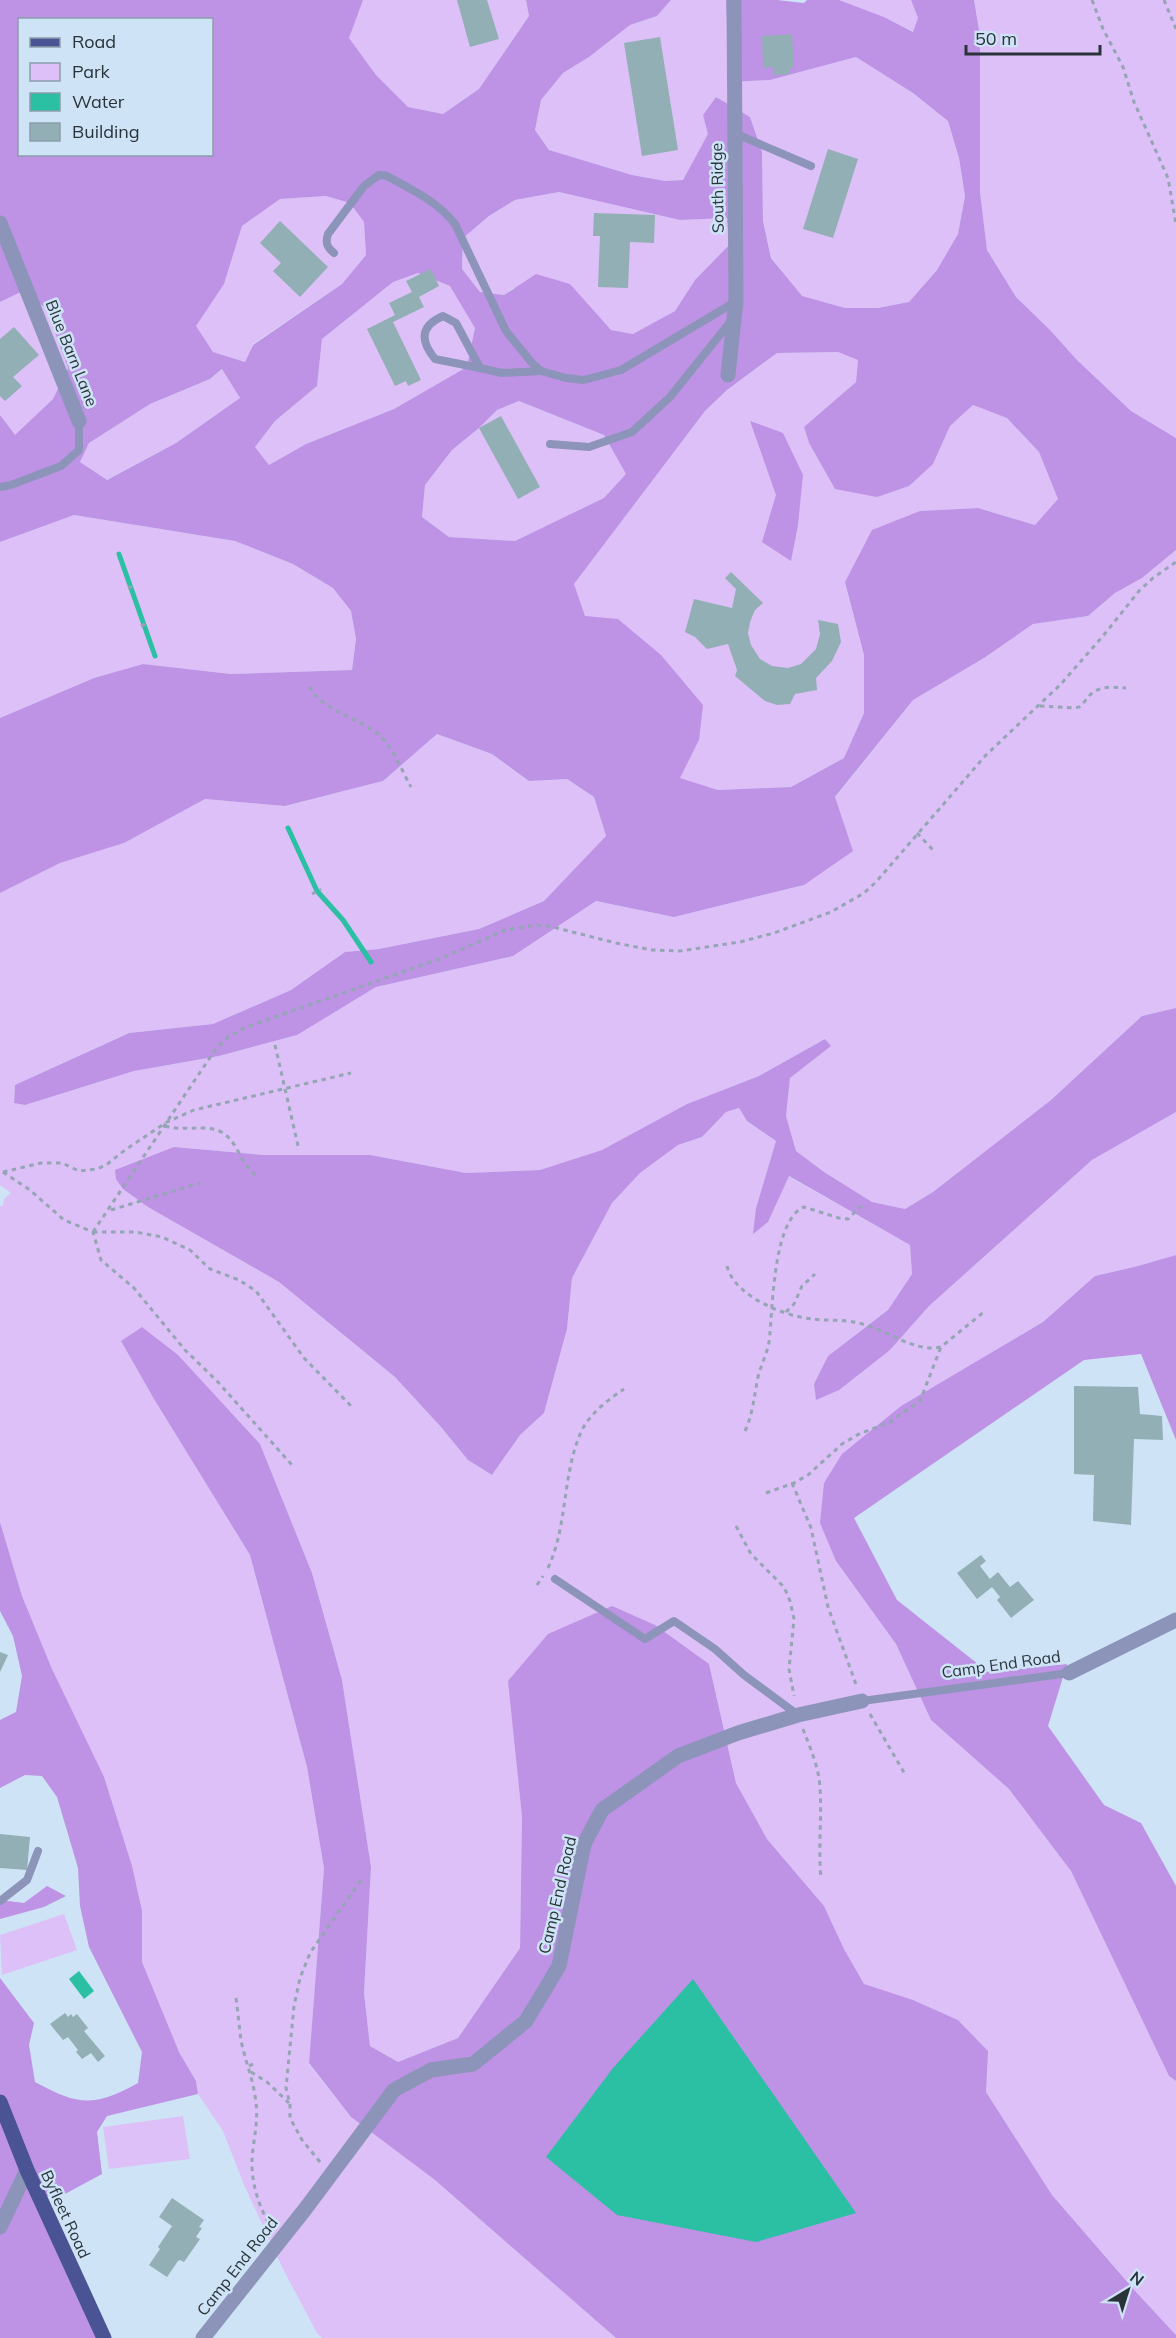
<svg xmlns="http://www.w3.org/2000/svg" width="1176" height="2338" font-family="Mulish,sans-serif">
<rect width="100%" height="100%" fill="#cee4f6"/>
<g fill="#ddc0f7">
<path d="M363 0H526L529 16 479 89 443 114 408 107 376 75 348 37Z"/>
<path d="M671 0H726L729 82 770 80 856 57 913 93 948 121 959 158 965 196 958 234 937 270 909 302 878 308H845L801 296 771 257 763 221 762 152 750 117 716 97 703 115 709 134 683 180 665 181 632 175 549 150 535 130 541 100 563 73 589 57 630 25 657 16Z"/>
<path d="M839 0H911L918 18 914 32 884 17Z"/>
<path d="M974 0H1176V438L1131 411 1077 360 1050 330 1016 297 987 250 980 192V36Z"/>
<path d="M559 192 680 220 728 218 729 245 695 280 675 311 633 334 611 330 513 288 504 295 480 292 462 269 463 238 489 216 515 200Z"/>
<path d="M326 196 351 203 364 222 366 255 342 284 253 344 245 362 213 352 195 326 224 284 242 226 280 199Z"/>
<path d="M418 273 451 286 475 328 468 367 394 409 306 444 269 465 255 447 275 421 317 386 322 339 393 282Z"/>
<path d="M21 292 46 308 68 368 53 399 15 436 0 415V302Z"/>
<path d="M838 352 858 360 856 382 804 427 809 443 835 489 933 464 950 426 973 405 1007 418 1039 452 1059 500 1035 525 978 508 920 511 845 582 864 655V713L844 758 791 787 718 790 679 778 699 740 585 616 574 584 705 411 727 390 777 353Z"/>
<path d="M223 369 240 398 176 443 106 480 80 462 89 443 150 404 210 379Z"/>
<path d="M519 401 604 435 627 475 605 498 515 541 449 537 422 517 425 485 452 450 479 428 497 410Z"/>
<path d="M74 515 235 541 293 564 333 588 351 611 356 639 352 670 231 674 143 664 94 678 0 718V542Z"/>
<path d="M1176 550V1008L1142 1016 1051 1100 933 1192 905 1209 872 1202 824 1172 796 1151 786 1116 790 1078 830 1046 825 1039 759 1076 687 1104 602 1150 540 1170 466 1173 370 1155H263L175 1147 123 1189 148 1207 279 1282 395 1377 441 1427 468 1460 492 1475 520 1435 544 1413 567 1329 572 1278 612 1203 640 1173 678 1145 702 1137 726 1112 739 1108 747 1121 776 1141 756 1208 768 1222 788 1176 910 1245 912 1274 888 1310 828 1356 814 1384 816 1399 890 1350 929 1306 1092 1160 1176 1112V1255L1138 1266 1095 1276 1043 1322 901 1406 842 1454 836 1561 896 1644 931 1720 1009 1789 1071 1871 1169 2076 1176 2081V2335L1136 2292 1052 2195 986 2092 987 2050 958 2020 913 2000 864 1985 844 1949 824 1906 767 1839 736 1783 709 1664 522 1816 520 1948 458 2038 398 2062 370 2046 364 1993 371 1867 342 1680 312 1573 260 1444 121 1341 154 1399 250 1555 307 1767 324 1868 309 2064 351 2117 435 2180 616 2338H322L317 2333 283 2269 244 2185 223 2131 198 2094 196 2081 179 2052 158 2005 142 1962V1911L52 1669 22 1596 0 1522V1206H3L4 1199 11 1193 0 1185V893L60 863 124 843 205 799 286 806 383 781 437 734 492 754 529 781 567 779 594 797 606 837 544 901 479 929 379 949 345 952 291 990 213 1024 128 1033 15 1085 14 1103 25 1105 134 1071 219 1056 296 1035 376 987 513 956 596 901 674 917 804 885 835 798 913 700 984 658 1033 624 1088 616 1115 593 1142 578Z"/>
<path d="M64 1914 77 1950 2 1975 0 1935Z"/>
<path d="M183 2116 190 2159 109 2169 103 2127Z"/>
</g>
<g fill="#be92e5" fill-rule="evenodd">
<path d="M0 0H363L349 38 376 75 408 107 443 114 479 89 529 16 526 0H671L657 16 630 25 589 57 563 73 541 100 535 130 549 150 632 175 665 181 683 180 708 134 703 115 716 97 750 117 762 152 763 221 771 258 802 296 845 308H878L909 302 937 270 958 234 965 196 959 158 948 121 913 93 856 57 770 80 729 82 726 0H777L804 3 807 0H839L884 17 913 32 918 18 911 0H974L980 36V192L987 250 1016 297 1050 330 1077 360 1131 411 1176 438V550L1142 578 1115 593 1088 616 1033 624 984 658 913 700 835 797 853 851 804 885 674 917 596 901 513 956 376 987 297 1035 219 1056 134 1071 25 1105 14 1103 15 1085 129 1033 213 1024 291 990 345 952 379 949 479 929 544 901 606 836 594 797 567 779 529 781 492 754 437 734 383 781 285 806 205 799 124 843 60 863 0 893V718L94 678 143 664 231 674 352 670 356 639 351 611 333 588 293 564 235 541 74 515 0 542V415L15 435 53 399 68 368 46 308 21 292 0 302ZM20 20H212V154H20ZM559 192 680 220 727 218 729 245 695 280 675 311 633 334 611 330 570 284 536 274 504 295 480 292 462 269 463 238 489 216 515 200ZM326 196 350 203 364 222 366 255 342 284 253 345 245 362 213 352 196 326 224 284 242 226 280 199ZM418 273 450 286 475 328 467 367 394 409 306 444 269 465 255 447 275 421 317 386 322 339 393 282ZM838 352 858 360 856 382 804 427 809 443 835 489 877 497 909 486 933 464 950 426 973 405 1007 418 1039 452 1058 499 1035 525 978 508 920 511 872 530 845 582 864 655V713L844 758 791 787 718 790 680 778 699 740 703 705 661 655 618 619 585 616 574 584 705 411 727 390 777 353ZM222 369 240 398 176 443 107 480 80 462 89 443 150 404 210 379ZM519 401 604 435 626 474 604 498 515 541 449 537 422 517 425 485 452 450 479 428 497 410Z"/>
<path d="M750 421 783 433 803 475 798 525 791 561 762 542 776 495Z"/>
<path d="M1176 1008V1112L1092 1160 929 1306 890 1350 839 1390 816 1400 814 1384 828 1356 888 1310 912 1274 910 1245 789 1176 768 1222 753 1234 756 1208 776 1141 747 1121 739 1108 726 1112 702 1137 678 1145 640 1173 612 1203 572 1278 567 1329 544 1413 520 1435 492 1475 468 1460 441 1427 395 1377 279 1282 148 1207 123 1189 116 1179 115 1170 174 1147 263 1155H370L466 1173 540 1170 602 1150 687 1104 759 1076 825 1039 831 1046 790 1078 786 1116 796 1151 824 1172 872 1202 905 1209 933 1192 1051 1100 1142 1016Z"/>
<path d="M1176 1255V1440L1141 1354 1084 1360 854 1518 897 1600 988 1672 1067 1664 1048 1726 1104 1805 1141 1823 1176 1886V2081L1169 2076 1071 1871 1009 1789 931 1720 896 1644 836 1561 820 1523 824 1483 842 1454 901 1406 1043 1322 1095 1276 1138 1266Z"/>
<path d="M142 1327 178 1355 260 1444 312 1573 342 1680 371 1867 364 1993 370 2046 398 2062 458 2038 520 1948 522 1816 508 1681 548 1634 612 1606 655 1625 709 1664 736 1783 767 1839 824 1906 844 1949 864 1984 913 2000 958 2020 988 2051 986 2092 1052 2195 1136 2292 1176 2335V2338H616L435 2180 351 2117 309 2063 324 1868 307 1767 250 1555 154 1399 121 1341Z"/>
<path d="M0 1522 22 1596 52 1669 104 1777 132 1866 142 1911V1962L179 2052 196 2081 198 2094 107 2116 97 2132 102 2174 65 2194 39 2197 104 2338H0V1978L34 2023 29 2045 35 2082C79 2106 94 2107 138 2083L142 2052 89 1947 80 1906 78 1868 57 1797 42 1776 25 1775 0 1788V1720L16 1712 22 1676 13 1636 0 1611Z"/>
<path d="M47 1886 66 1896 44 1907 0 1919V1900L24 1903Z"/>
</g>
<g fill="#2bbfa4">
<path d="M79 1971 94 1991 84 1999 69 1979Z"/>
<path d="M693 1979 856 2213 756 2242 617 2215 546 2157 613 2068Z"/>
</g>
<g fill="none" stroke-linecap="round" stroke-linejoin="round">
<g stroke="#2bbfa4" stroke-width="5">
<path d="M119 554 155 656"/>
<path d="M288 828 317 891 343 920 371 962"/>
</g>
</g>
<g fill="#91afb4">
<path d="M457 0H487L499 39 470 47Z"/>
<path d="M792 34 794 68H790V74L773 75V67L763 68 762 36Z"/>
<path d="M660 37 678 150 642 156 624 43Z"/>
<path d="M828 149 858 159 833 238 803 229Z"/>
<path d="M594 213 655 215 654 243 630 242 628 288 598 287 600 236H593Z"/>
<path d="M280 221 328 267 300 297 273 271 281 263 260 243Z"/>
<path d="M431 269 439 286 419 297 424 307 393 322 421 380 408 386 406 381 395 386 367 329 395 315 389 303 412 292 406 281Z"/>
<path d="M14 327 39 355 13 377 22 386 5 401 0 396V339Z"/>
<path d="M501 416 540 487 518 499 479 428Z"/>
<path d="M731 572 763 603 755 610 750 622 748 633 751 645 760 659 772 666 788 668 801 664 816 649 820 634 818 620 838 624 841 642 832 661 816 678 817 690 795 694 790 704 777 705 765 701 735 676 737 670 728 644 707 649 695 637 685 632 694 599 732 608 736 589 725 578Z"/>
<path d="M1074 1386 1138 1387 1140 1414 1162 1416 1163 1440 1134 1439 1131 1525 1093 1521 1094 1475 1074 1474Z"/>
<path d="M981 1555 986 1561 980 1566 990 1579 998 1572 1010 1587 1018 1581 1034 1600 1011 1618 997 1600 1000 1597 992 1587 977 1599 957 1573Z"/>
<path d="M0 1652 8 1655 0 1672Z"/>
<path d="M0 1834 30 1837 27 1870 0 1868Z"/>
<path d="M65 2013 68 2017 71 2014 73 2017 77 2014 88 2028 84 2031 105 2056 98 2062 91 2053 82 2059 76 2052 78 2050 68 2037 63 2040 50 2024Z"/>
<path d="M172 2198 204 2220 199 2227 202 2228 196 2237 200 2239 184 2262 180 2260 178 2261 167 2277 149 2265 160 2249 158 2247 172 2226 159 2217Z"/>
</g>
<g fill="none" stroke-linecap="round" stroke-linejoin="round">
<g stroke="#94a5b3" stroke-width="3" stroke-dasharray="4.5 4.5" stroke-linecap="butt">
<path d="M1092 0 1103 29 1123 67 1134 102 1168 178 1176 224"/>
<path d="M1164 0 1176 29"/>
<path d="M128 588 134 586"/>
<path d="M141 626 146 624"/>
<path d="M309 687C326 713 356 716 379 735 393 747 402 771 411 787"/>
<path d="M1040 706C1048 706 1075 709 1079 707 1083 705 1086 699 1089 696 1100 685 1112 687 1126 688"/>
<path d="M917 833 933 850"/>
<path d="M312 894 321 889"/>
<path d="M275 1045 299 1150"/>
<path d="M165 1126C181 1131 197 1126 213 1129 232 1133 236 1150 245 1163 248 1169 254 1173 258 1178"/>
<path d="M3 1172 30 1190 64 1220 93 1232 101 1260 134 1288 185 1350 217 1381 292 1465"/>
<path d="M3 1172 41 1163H62L79 1171 97 1169 106 1165 125 1150 167 1122 194 1110 351 1073"/>
<path d="M111 1210 200 1183"/>
<path d="M93 1232 215 1050 228 1037 244 1028 442 958 505 930 536 925 549 926 616 943 652 950 680 951 740 942 774 933 831 912 864 893 876 882 986 755 1060 685 1103 636 1139 591 1153 578 1176 562"/>
<path d="M93 1232H135L162 1237 190 1250 210 1269 239 1280 256 1291 304 1358 353 1408"/>
<path d="M727 1266C734 1296 784 1316 812 1319 827 1321 843 1319 858 1323 885 1328 913 1353 941 1347L985 1311"/>
<path d="M786 1312 794 1304 802 1286 815 1274"/>
<path d="M745 1431C753 1414 754 1396 758 1377 761 1365 767 1354 769 1342 773 1312 772 1220 804 1207L839 1218 848 1219 861 1206"/>
<path d="M792 1483 811 1528 828 1607 857 1687"/>
<path d="M766 1493 794 1483 808 1475 842 1444 859 1434 890 1422 920 1401 941 1347"/>
<path d="M736 1526 751 1554 784 1587 790 1601 794 1619 789 1669 794 1696"/>
<path d="M548 1568C568 1525 562 1475 581 1432 590 1413 608 1400 624 1389"/>
<path d="M537 1585 543 1576"/>
<path d="M870 1714 906 1776"/>
<path d="M803 1729C810 1748 819 1767 820 1788 822 1818 818 1847 821 1878"/>
<path d="M236 1998C238 2012 239 2026 241 2040 245 2061 254 2081 256 2103 258 2119 255 2133 253 2149 249 2175 257 2206 272 2228"/>
<path d="M249 2066 256 2063"/>
<path d="M251 2072 267 2082 289 2103"/>
<path d="M320 2162 302 2140 290 2118V2104L286 2088 294 2006 300 1978 310 1953 361 1880"/>
</g>
<g stroke="#8c94b9" stroke-width="8">
<path d="M734 133 811 166"/>
<path d="M334 253C327 247 325 243 328 234L364 186 379 175 387 176C412 190 437 201 455 224L506 331 532 363 541 371 566 378 584 380 621 370 735 302"/>
<path d="M480 368 435 359C420 341 420 326 443 316L456 323 480 368 502 373 541 371"/>
<path d="M550 444 589 447 632 432 670 397 731 321"/>
<path d="M0 487 11 485 61 466 79 450V421"/>
<path d="M555 1579 645 1639 674 1621 715 1649 744 1675 798 1715"/>
<path d="M862 1701 1069 1673"/>
<path d="M0 1901 27 1880 38 1851"/>
</g>
<g stroke="#8c94b9" stroke-width="15">
<path d="M0 223 79 421"/>
<path d="M728 375 736 301 734 0"/>
<path d="M1069 1673 1176 1620"/>
<path d="M0 2227 27 2170"/>
<path d="M203 2338 306 2208 394 2090 431 2070 473 2064 526 2021 559 1966 584 1844 602 1810 678 1756 738 1733 798 1715 862 1701"/>
</g>
<path stroke="#4a5394" stroke-width="15" d="M0 2102 27 2170 104 2338"/>
</g>
<g text-anchor="middle" stroke-width="5" stroke-linejoin="round" paint-order="stroke">
<g font-size="16" fill="#2a333a" stroke="#cee4f6">
<text transform="translate(717 188) rotate(-91)" y="6">South Ridge</text>
<text transform="translate(72 353) rotate(68)" y="6">Blue Barn Lane</text>
<text transform="translate(1001 1664) rotate(-8)" y="6">Camp End Road</text>
<text transform="translate(557 1895) rotate(-77)" y="6">Camp End Road</text>
<text transform="translate(66 2214) rotate(65)" y="6">Byfleet Road</text>
<text transform="translate(237 2266) rotate(-52)" y="6">Camp End Road</text>
</g>
</g>
<rect x="18" y="18" width="195" height="138" fill="#cee4f6" stroke="#8c9dab" stroke-width="1.5"/>
<rect x="30" y="38" width="30" height="9" fill="#4a5394" stroke="#8c9dab" stroke-width="1.5"/>
<text x="72" y="48" font-size="18" fill="#2a333a">Road</text>
<rect x="30" y="63" width="30" height="18" fill="#ddc0f7" stroke="#8c9dab" stroke-width="1.5"/>
<text x="72" y="78" font-size="18" fill="#2a333a">Park</text>
<rect x="30" y="93" width="30" height="18" fill="#2bbfa4" stroke="#8c9dab" stroke-width="1.5"/>
<text x="72" y="108" font-size="18" fill="#2a333a">Water</text>
<rect x="30" y="123" width="30" height="18" fill="#91afb4" stroke="#8c9dab" stroke-width="1.5"/>
<text x="72" y="138" font-size="18" fill="#2a333a">Building</text>
<g transform="translate(1128 2290) rotate(38)" stroke="#cee4f6" stroke-width="4.5" paint-order="stroke">
<path d="M0-4.5L10 22L0 15L-10 22Z" fill="#2a333a"/>
<text y="-9" font-size="16" font-weight="bold" text-anchor="middle" fill="#2a333a">N</text>
</g>
<path d="M966 45v9h134v-9" fill="none" stroke="#2a333a" stroke-width="3"/>
<text x="975" y="45" font-size="18" fill="#2a333a" stroke="#cee4f6" stroke-width="4.5" paint-order="stroke">50 m</text>
</svg>
